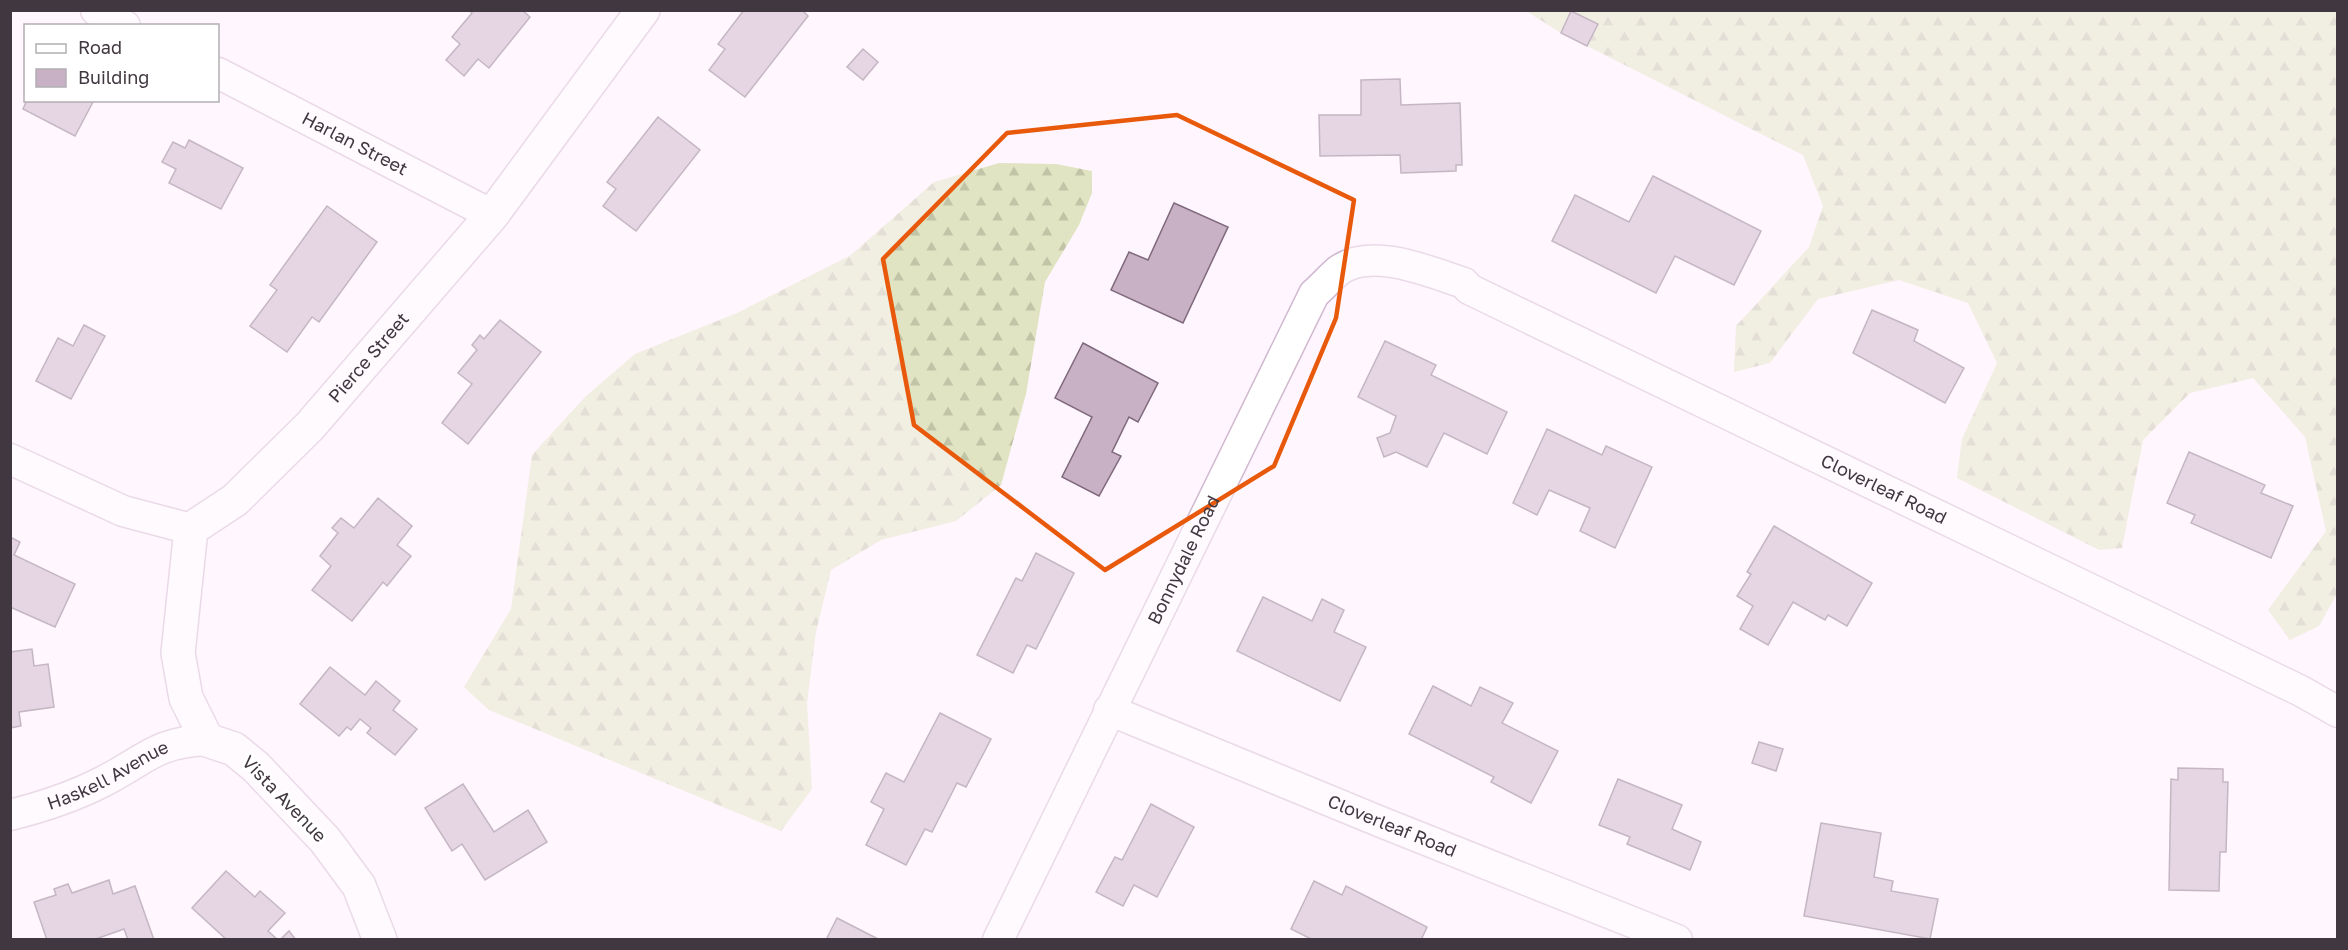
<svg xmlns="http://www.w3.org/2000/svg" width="2348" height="950" font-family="'Golos Text',sans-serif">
<defs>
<pattern id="forest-firs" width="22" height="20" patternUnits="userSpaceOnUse" patternTransform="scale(1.5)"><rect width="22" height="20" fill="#e1e4c2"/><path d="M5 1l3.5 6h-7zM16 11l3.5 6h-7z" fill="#c2c4a8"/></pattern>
</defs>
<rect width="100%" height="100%" fill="#fff5fe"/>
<g fill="url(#forest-firs)">
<path d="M1526 11H2337L2338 592 2319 626 2290 640 2268 610 2326 531 2305 437 2253 378 2190 393 2143 440 2122 548 2099 550 1957 478 1962 439 1997 363 1968 303 1899 280 1818 299 1770 363 1734 372 1736 326 1809 247 1823 206 1803 155 1587 46 1597 24 1572 11 1561 33Z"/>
<path d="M999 163 1056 164 1092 171V193L1079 225 1045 282 1026 394 1001 485 956 521 881 540 831 570 816 632 807 703 812 789 781 831 489 710 464 687 511 609 532 455 586 396 635 354 737 313 851 255 934 182Z"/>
</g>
<g fill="#c8b0c5" stroke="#7f697d" stroke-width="1.5">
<path d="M469 10H522L530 17 489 68 478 59 464 76 446 60 460 44 452 37 472 13Z"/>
<path d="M744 10H802L808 16 745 97 709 70 725 49 718 44Z"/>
<path d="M1571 11 1598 24 1587 46 1561 33Z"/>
<path d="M863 49 878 62 863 80 847 67Z"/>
<path d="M1400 79 1401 105 1460 103 1462 165H1456V171L1401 173 1400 155 1320 156 1319 115H1361V80Z"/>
<path d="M27 100H94L75 136 23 109Z"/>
<path d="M658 117 700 150 636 231 603 206 616 189 607 182Z"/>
<path d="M189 140 243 168 221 209 169 183 176 169 162 162 173 142 185 148Z"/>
<path d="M1653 176 1761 231 1734 285 1675 256 1656 293 1552 241 1575 195 1629 222Z"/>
<path d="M1174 203 1228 227 1183 323 1111 290 1129 252 1148 260Z"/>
<path d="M327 206 377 242 319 322 312 317 287 352 250 326 277 290 270 285Z"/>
<path d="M1872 310 1918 330 1914 341 1964 368 1945 403 1853 353Z"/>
<path d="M500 320 541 352 468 444 442 423 472 384 458 373 477 350 472 345 480 335 484 339Z"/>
<path d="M84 325 105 336 71 399 36 381 58 338 73 346Z"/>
<path d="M1385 341 1436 365 1431 375 1507 412 1487 454 1444 433 1427 467 1396 452 1384 457 1377 438 1390 433 1396 416 1358 397Z"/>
<path d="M1083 343 1158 383 1138 422 1129 417 1112 452 1121 456 1099 496 1062 477 1092 417 1055 398Z"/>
<path d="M1547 429 1602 455 1606 446 1652 467 1615 548 1580 531 1590 508 1549 490 1537 515 1513 503Z"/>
<path d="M2189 452 2265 485 2261 493 2293 506 2271 558 2191 523 2195 515 2167 503Z"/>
<path d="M378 498 412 526 397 545 411 556 387 586 383 582 352 621 312 590 331 566 320 556 338 533 332 528 341 518 354 528Z"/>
<path d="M1774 526 1872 583 1847 626 1828 615 1825 620 1793 602 1768 645 1740 629 1753 606 1737 596 1751 574 1747 572Z"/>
<path d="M10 537 20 542 14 555 75 584 55 627 10 607Z"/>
<path d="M1036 553 1074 573 1036 649 1027 645 1013 673 977 655 1016 578 1022 581Z"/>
<path d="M1263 597 1312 621 1322 599 1344 610 1334 632 1366 647 1340 701 1237 651Z"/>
<path d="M32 649 34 666 48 664 54 707 19 712 21 726 10 728V652Z"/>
<path d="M330 667 365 695 376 681 400 701 393 710 417 729 395 755 367 733 371 728 360 719 351 730 347 727 339 736 300 704Z"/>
<path d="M1433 686 1471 706 1480 687 1513 703 1502 723 1558 751 1531 803 1491 782 1494 777 1409 734Z"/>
<path d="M940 713 991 739 966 787 957 783 932 832 925 829 906 865 866 845 884 809 871 802 886 773 904 782Z"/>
<path d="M1759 742 1783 749 1776 771 1752 763Z"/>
<path d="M2178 768 2223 769V782H2228L2226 852H2220L2219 891 2169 890 2171 779 2178 780Z"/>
<path d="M1618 779 1682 805 1672 829 1701 842 1690 870 1627 844 1630 837 1599 825Z"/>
<path d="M463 784 494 832 528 810 547 842 485 880 462 844 452 851 425 808Z"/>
<path d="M1151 804 1194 827 1157 897 1134 885 1123 906 1096 892 1115 857 1122 860Z"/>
<path d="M1821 823 1881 833 1874 877 1893 881 1891 891 1938 899 1930 939 1804 916Z"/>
<path d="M226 871 255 897 260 891 285 913 268 931 278 940H227L192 908Z"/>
<path d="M109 880 113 894 135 886 154 940H128L124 929 93 940H47L34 902 56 895 54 889 68 884 72 893Z"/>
<path d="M1314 881 1342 895 1346 886 1427 927 1421 940H1313L1291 929Z"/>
<path d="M837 918 880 940H826Z"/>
<path d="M289 931 296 940H280Z"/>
</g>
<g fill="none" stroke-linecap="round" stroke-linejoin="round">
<g stroke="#d1b9cf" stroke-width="33">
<g id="minor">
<path d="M96 10 125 26"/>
<path id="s1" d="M218 73 492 215"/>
<path d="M10 459 123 511 191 529"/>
<path id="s2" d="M1109 710 1381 822 1677 940"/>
<path id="s3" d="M10 815C42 807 73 797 102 782 144 761 155 742 207 740"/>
<path id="s4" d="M998 940 1314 294C1322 287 1330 278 1338 271 1371 246 1430 272 1464 283L1469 289 2301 691 2338 712"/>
</g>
</g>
<g stroke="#d1b9cf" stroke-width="36">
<g id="tertiary">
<path id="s5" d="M380 940 359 886 325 840 256 767 234 749 207 740 186 698 178 653 191 529 235 500 310 426 492 215 643 10"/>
</g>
</g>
<use href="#minor" stroke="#fff" stroke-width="30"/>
<use href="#tertiary" stroke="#fff" stroke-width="33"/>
</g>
<path d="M0 0H2348V950H0ZM1177 115 1354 200 1336 318 1274 466 1105 570 914 425 883 259 1007 133Z" fill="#fff5fe" fill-opacity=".55" fill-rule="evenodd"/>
<path fill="none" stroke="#e8590c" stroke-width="4.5" stroke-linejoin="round" d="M1177 115 1354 200 1336 318 1274 466 1105 570 914 425 883 259 1007 133Z"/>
<g text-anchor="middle" stroke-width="6" stroke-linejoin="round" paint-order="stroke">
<g font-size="18" fill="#413740" stroke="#fff">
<text dy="6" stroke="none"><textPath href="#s1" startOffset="154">Harlan Street</textPath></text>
<text dy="6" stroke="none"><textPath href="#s5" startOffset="738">Pierce Street</textPath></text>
<text dy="6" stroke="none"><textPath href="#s4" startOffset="1352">Cloverleaf Road</textPath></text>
<text dy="6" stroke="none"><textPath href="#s4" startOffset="423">Bonnydale Road</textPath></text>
<text dy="6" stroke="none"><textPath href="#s3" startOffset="106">Haskell Avenue</textPath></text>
<text transform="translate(284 799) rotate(46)" y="6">Vista Avenue</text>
<text dy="6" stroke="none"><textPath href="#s2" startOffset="306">Cloverleaf Road</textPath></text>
</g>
</g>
<rect width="2348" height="950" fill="none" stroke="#413740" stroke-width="24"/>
<rect x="24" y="24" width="195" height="78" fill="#ffffff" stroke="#b3afb3" stroke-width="1.5"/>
<rect x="36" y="44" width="30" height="9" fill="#ffffff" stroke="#b3afb3" stroke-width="1.5"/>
<text x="78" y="54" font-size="18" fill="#413740">Road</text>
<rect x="36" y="69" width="30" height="18" fill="#c8b0c5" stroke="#b3afb3" stroke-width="1.5"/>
<text x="78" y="84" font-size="18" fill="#413740">Building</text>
</svg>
